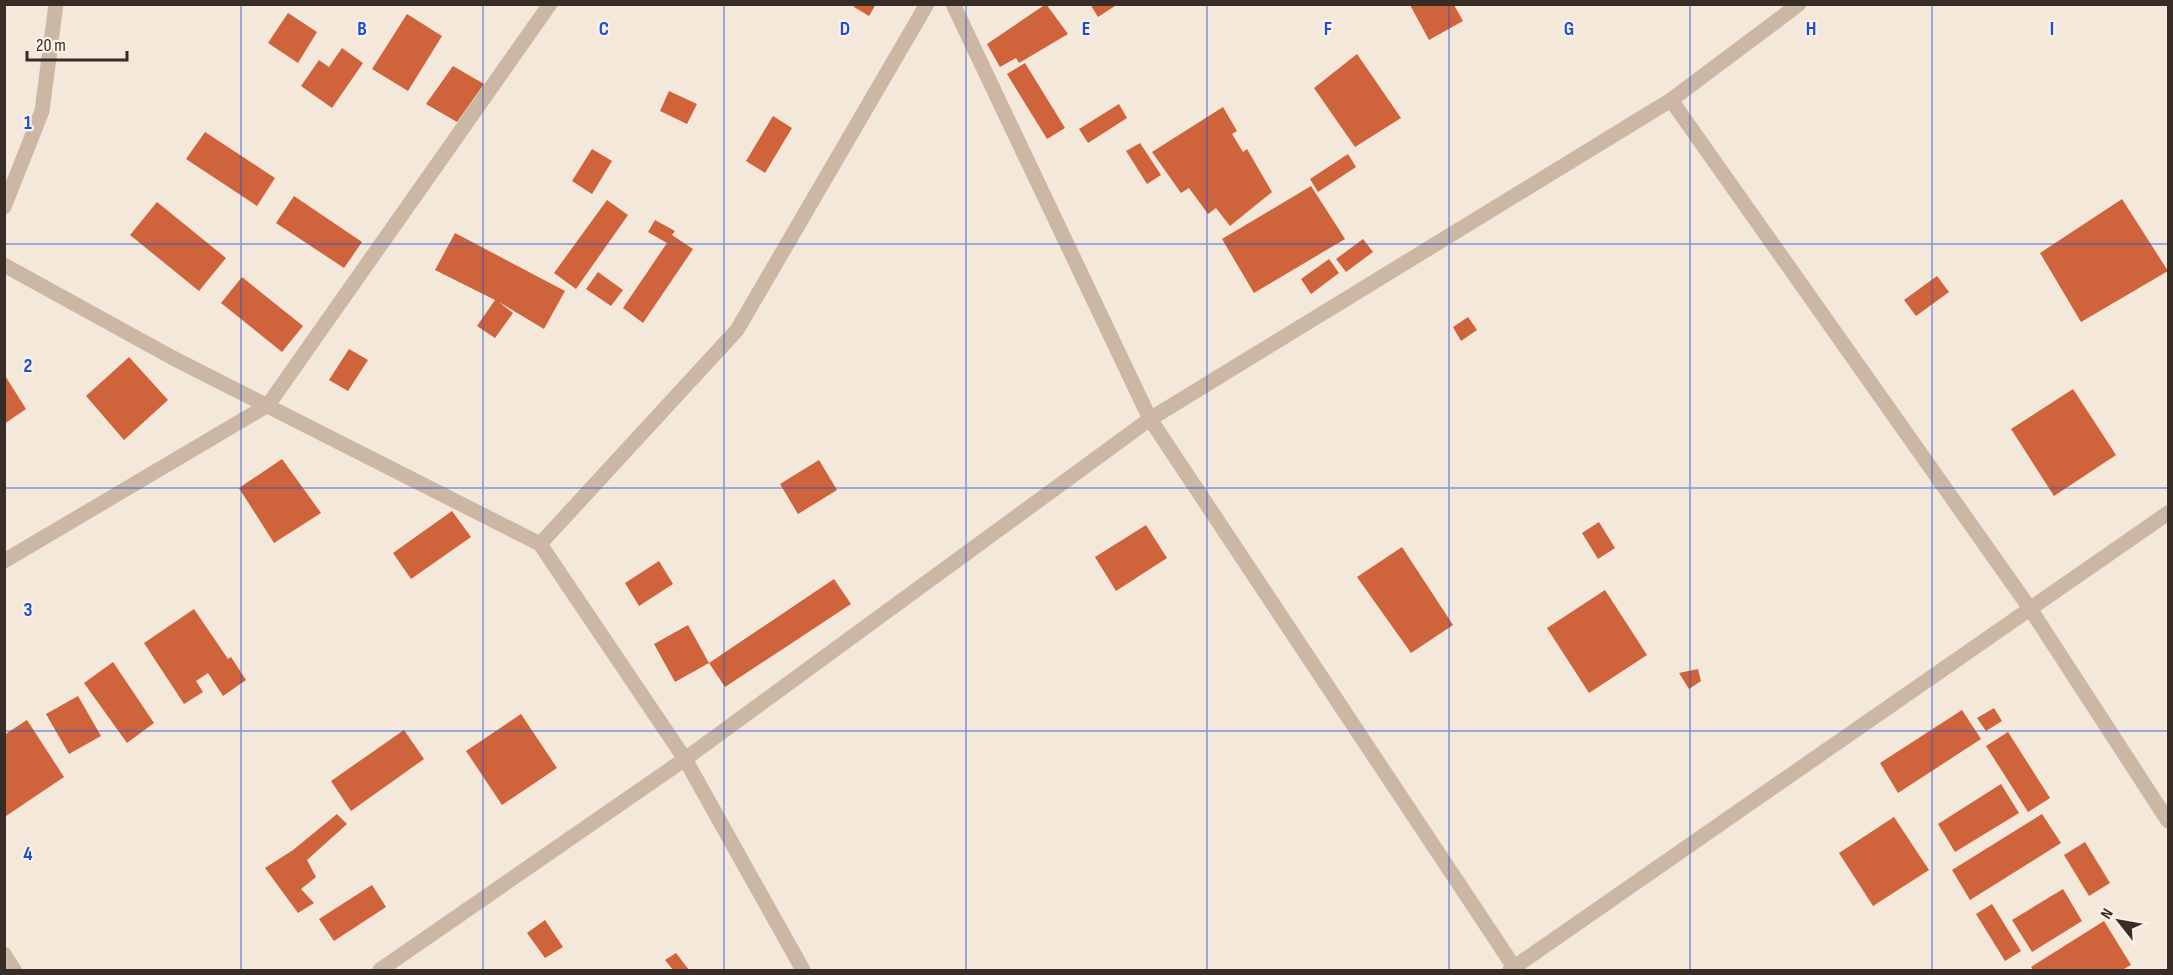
<svg xmlns="http://www.w3.org/2000/svg" width="2173" height="975" font-family="'Sofia Sans Condensed',sans-serif">
<rect width="100%" height="100%" fill="#f3e8d9"/>
<g fill="#cf633b">
<path d="M855 4H876L869 16 854 7Z"/>
<path d="M1046 4 1068 34 1019 63 1016 58 1000 67 987 44Z"/>
<path d="M1090 4H1118L1098 17Z"/>
<path d="M1410 5H1454L1463 21 1429 40Z"/>
<path d="M288 13 317 32 298 63 268 43Z"/>
<path d="M407 14 442 36 408 91 372 69Z"/>
<path d="M342 48 363 63 332 108 301 86 319 60 329 67Z"/>
<path d="M1357 54 1401 118 1355 147 1314 88Z"/>
<path d="M1025 63 1065 128 1047 139 1007 74Z"/>
<path d="M453 66 484 84 457 122 426 104Z"/>
<path d="M669 91 697 104 687 124 660 111Z"/>
<path d="M1119 104 1127 118 1088 143 1079 129Z"/>
<path d="M1223 107 1237 131 1232 134 1243 152 1247 149 1272 192 1230 226 1216 208 1208 214 1189 188 1181 193 1152 152Z"/>
<path d="M773 116 792 128 765 173 746 161Z"/>
<path d="M205 132 275 178 257 206 186 159Z"/>
<path d="M1140 143 1161 175 1147 184 1126 151Z"/>
<path d="M592 149 612 161 592 194 572 181Z"/>
<path d="M1348 154 1356 167 1318 192 1310 179Z"/>
<path d="M1311 186 1345 239 1254 293 1222 239Z"/>
<path d="M294 196 362 242 344 268 276 223Z"/>
<path d="M2122 199 2168 271 2081 322 2040 253Z"/>
<path d="M607 200 628 215 576 289 554 273Z"/>
<path d="M157 202 226 258 199 291 130 235Z"/>
<path d="M655 220 675 231 672 235 693 249 643 323 623 308 667 243 648 232Z"/>
<path d="M455 233 565 291 544 329 499 302 513 313 495 338 477 326 495 300 435 270Z"/>
<path d="M1363 239 1373 252 1346 272 1336 259Z"/>
<path d="M1329 259 1339 273 1311 294 1301 279Z"/>
<path d="M598 272 623 290 611 306 586 289Z"/>
<path d="M1937 276 1949 292 1916 316 1904 300Z"/>
<path d="M242 277 303 326 282 352 221 303Z"/>
<path d="M1468 317 1477 330 1461 341 1453 327Z"/>
<path d="M349 349 368 360 348 391 329 380Z"/>
<path d="M129 357 168 400 124 440 86 396Z"/>
<path d="M4 374 26 409 4 424Z"/>
<path d="M2073 389 2116 455 2054 496 2011 429Z"/>
<path d="M282 459 321 513 274 543 239 488Z"/>
<path d="M819 460 837 490 798 514 780 484Z"/>
<path d="M452 511 471 537 411 579 393 553Z"/>
<path d="M1599 522 1615 548 1598 559 1582 533Z"/>
<path d="M1146 525 1167 558 1116 591 1095 557Z"/>
<path d="M1402 547 1453 625 1411 653 1357 577Z"/>
<path d="M659 561 673 584 639 606 625 583Z"/>
<path d="M834 579 851 604 725 687 709 663Z"/>
<path d="M1605 590 1647 655 1589 693 1547 628Z"/>
<path d="M194 609 228 659 231 657 246 680 223 696 208 673 196 681 203 692 184 704 144 643Z"/>
<path d="M688 625 709 663 675 682 654 644Z"/>
<path d="M113 662 154 723 127 743 84 683Z"/>
<path d="M1698 669 1701 681 1689 689 1679 673Z"/>
<path d="M78 696 101 736 69 754 46 714Z"/>
<path d="M1994 708 2002 721 1986 731 1977 718Z"/>
<path d="M1962 710 1981 739 1898 793 1880 763Z"/>
<path d="M521 714 557 768 502 805 466 751Z"/>
<path d="M27 720 64 777 6 816 4 735Z"/>
<path d="M404 730 424 759 351 811 331 781Z"/>
<path d="M2008 732 2050 798 2028 812 1986 746Z"/>
<path d="M2001 784 2019 813 1955 852 1938 824Z"/>
<path d="M337 814 347 824 307 860 316 877 301 889 314 903 298 913 265 868 293 850 302 861 293 850Z"/>
<path d="M2042 814 2061 843 1970 900 1952 870Z"/>
<path d="M1894 817 1929 870 1873 906 1839 853Z"/>
<path d="M2085 842 2110 883 2089 896 2064 855Z"/>
<path d="M372 885 386 907 334 941 319 919Z"/>
<path d="M2063 889 2082 921 2032 952 2012 920Z"/>
<path d="M1992 904 2021 951 2005 961 1976 914Z"/>
<path d="M545 920 563 947 545 958 527 933Z"/>
<path d="M2104 921 2131 965 2122 970H2033L2031 967Z"/>
<path d="M676 953 689 970H673L665 960Z"/>
</g>
<g fill="none" stroke-linecap="round" stroke-linejoin="round">
<g stroke="#ccb7a4" stroke-width="15">
<path d="M953 4 1150 419 1516 970"/>
<path d="M1671 100 2031 610 2168 821"/>
<path d="M4 207 42 111 56 4"/>
<path d="M4 265 173 358 540 544 685 759 803 970"/>
<path d="M540 544 737 330 927 4"/>
<path d="M4 561 268 405 550 4"/>
<path d="M4 954 14 970"/>
<path d="M380 970 685 759 1150 419 1671 100 1799 4"/>
<path d="M1510 970 2168 513"/>
</g>
</g>
<path fill="none" stroke="#1d4ed8" stroke-width="1.5" stroke-opacity="0.55" d="M241 4V970M483 4V970M724 4V970M966 4V970M1207 4V970M1449 4V970M1690 4V970M1932 4V970M4 244H2168M4 488H2168M4 731H2168"/>
<g font-size="20" text-anchor="middle" font-weight="bold" fill="#1d4ed8" stroke="#fbf1e6" stroke-width="4.5" stroke-linejoin="round" paint-order="stroke">
<text x="362" y="35">B</text>
<text x="604" y="35">C</text>
<text x="845" y="35">D</text>
<text x="1086" y="35">E</text>
<text x="1328" y="35">F</text>
<text x="1569" y="35">G</text>
<text x="1811" y="35">H</text>
<text x="2052" y="35">I</text>
<text x="28" y="129">1</text>
<text x="28" y="372">2</text>
<text x="28" y="616">3</text>
<text x="28" y="860">4</text>
</g>
<rect width="2173" height="975" fill="none" stroke="#372c26" stroke-width="12"/>
<g transform="translate(2119 921) rotate(301)" stroke="#fbf1e6" stroke-width="4.5" paint-order="stroke">
<path d="M0-4.5L10 22L0 15L-10 22Z" fill="#372c26"/>
<text y="-9" font-size="16" font-weight="bold" text-anchor="middle" fill="#372c26">N</text>
</g>
<path d="M27 51v9h100v-9" fill="none" stroke="#372c26" stroke-width="3"/>
<text x="36" y="51" font-size="18" fill="#372c26" stroke="#fbf1e6" stroke-width="4.5" paint-order="stroke">20 m</text>
</svg>
